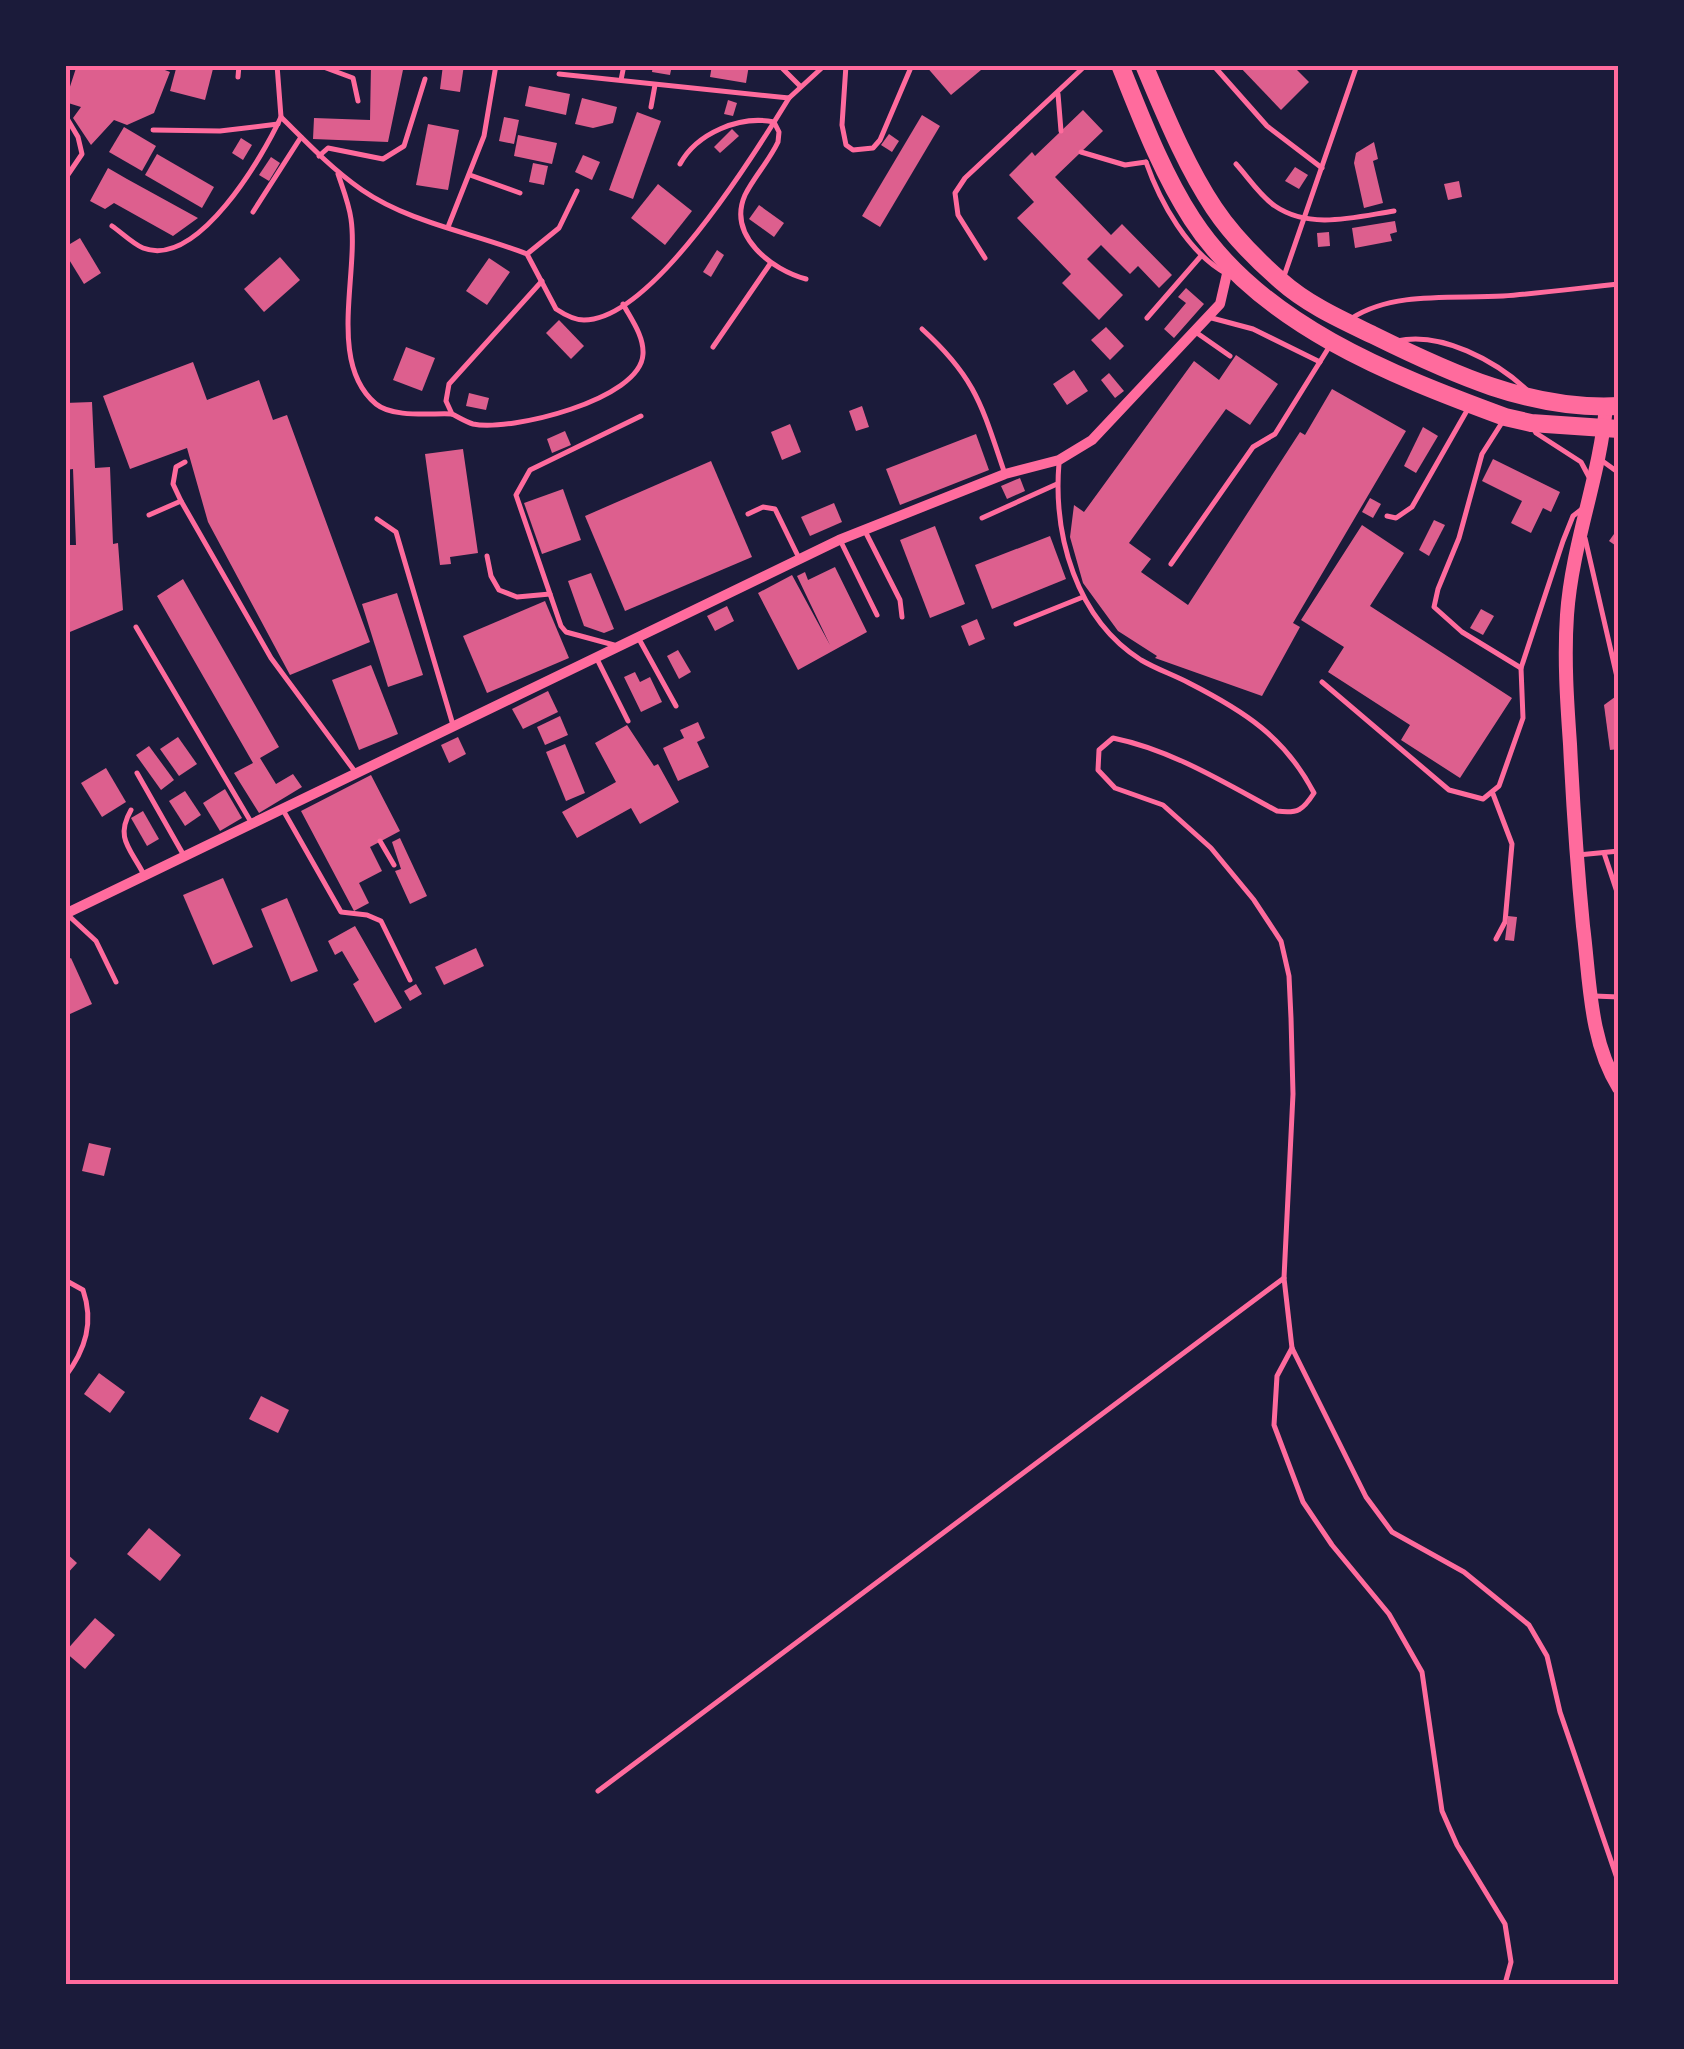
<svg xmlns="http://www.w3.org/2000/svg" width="1684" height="2049" font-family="'Alegreya Sans',sans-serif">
<rect width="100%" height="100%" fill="#1b1b3a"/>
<g fill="#dd5f8e">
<path d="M77 65H152L170 72 154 113 127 125 114 120 91 145 73 118 81 107 65 102Z"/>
<path d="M177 65H214L205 100 170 91Z"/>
<path d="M371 65H404L388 142 313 139 314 118 370 120Z"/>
<path d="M443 65H464L460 92 440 89Z"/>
<path d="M653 65H672L670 75 652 72Z"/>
<path d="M712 65H749L746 83 710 77Z"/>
<path d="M925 65H987L951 95Z"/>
<path d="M1238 65H1292L1309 82 1281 110Z"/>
<path d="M529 86 570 94 566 115 525 106Z"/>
<path d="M582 98 617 107 613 123 593 128 575 124Z"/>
<path d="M728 100 737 103 733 116 724 114Z"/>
<path d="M1083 110 1103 131 1055 177 1111 235 1122 224 1172 275 1159 288 1138 266 1130 274 1101 245 1087 259 1123 295 1099 320 1062 283 1071 274 1017 218 1034 202 1009 175 1032 152 1035 156Z"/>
<path d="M637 112 661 121 633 199 609 190Z"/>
<path d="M922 115 940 126 880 227 862 216Z"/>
<path d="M504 117 519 120 514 144 499 141Z"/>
<path d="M428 124 459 130 448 190 416 185Z"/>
<path d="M124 127 156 146 142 171 109 152Z"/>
<path d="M732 129 739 136 720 153 714 147Z"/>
<path d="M889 134 899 141 892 152 881 145Z"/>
<path d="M518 135 557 143 552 164 514 156Z"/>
<path d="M241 138 252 145 243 160 232 153Z"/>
<path d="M1374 142 1378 159 1373 161 1383 203 1364 208 1354 163 1356 153Z"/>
<path d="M157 154 214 187 202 208 145 175Z"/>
<path d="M583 155 600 162 592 180 575 172Z"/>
<path d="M271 157 280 163 269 181 259 175Z"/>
<path d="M533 163 548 166 544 185 529 182Z"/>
<path d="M1295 167 1308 175 1299 189 1285 181Z"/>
<path d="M108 168 127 179 198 218 173 236 114 203 105 209 90 201Z"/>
<path d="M1459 181 1462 197 1448 200 1444 184Z"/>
<path d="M658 184 692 211 665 245 631 218Z"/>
<path d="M759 205 784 223 774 237 749 219Z"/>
<path d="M1395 221 1397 232 1390 234 1392 241 1355 248 1352 228Z"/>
<path d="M1329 232 1330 246 1318 247 1317 233Z"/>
<path d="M80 238 101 273 84 284 65 253V247Z"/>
<path d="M717 250 724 255 711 277 703 272Z"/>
<path d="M280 257 300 280 264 312 244 289Z"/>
<path d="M489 258 510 272 487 305 466 291Z"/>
<path d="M1186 288 1204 304 1174 338 1164 329 1186 303 1178 297Z"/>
<path d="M559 320 584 346 571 359 546 333Z"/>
<path d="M1106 327 1124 346 1110 360 1091 340Z"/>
<path d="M406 347 435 358 422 391 393 380Z"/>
<path d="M1236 355 1278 384 1250 425 1226 409 1129 543 1151 559 1141 572 1188 605 1300 432 1305 435 1332 389 1406 431 1293 623 1300 627 1262 696 1155 658 1157 656 1118 631 1083 583 1070 537 1074 505 1084 512 1194 361 1219 380Z"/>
<path d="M193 362 207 400 259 380 273 420 287 415 370 642 290 675 208 522 187 448 130 469 103 396Z"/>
<path d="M1074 370 1088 391 1067 405 1053 384Z"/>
<path d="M1109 373 1124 391 1115 398 1101 380Z"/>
<path d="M469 393 489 398 486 410 466 406Z"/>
<path d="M92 402 95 468 110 467 113 544 118 543 123 610 65 634V545H76L73 469 65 470V403Z"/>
<path d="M862 406 869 427 856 431 849 411Z"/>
<path d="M790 424 801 452 782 460 771 432Z"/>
<path d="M1423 427 1438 436 1416 473 1404 466Z"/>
<path d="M565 431 571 445 552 453 547 439Z"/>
<path d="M976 434 989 470 900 505 886 469Z"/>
<path d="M463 449 478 553 450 557 451 564 440 565 425 454Z"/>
<path d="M1493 459 1560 492 1551 512 1543 508 1531 533 1511 523 1522 501 1482 481Z"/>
<path d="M711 461 752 557 625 611 585 516Z"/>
<path d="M1020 478 1025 491 1007 499 1001 486Z"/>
<path d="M563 489 581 540 542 554 524 503Z"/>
<path d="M1370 498 1381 504 1373 518 1362 512Z"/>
<path d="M834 503 842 522 810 536 801 517Z"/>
<path d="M1434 520 1445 525 1429 556 1419 550Z"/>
<path d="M1362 525 1404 553 1370 606 1512 698 1460 778 1401 740 1410 725 1328 672 1344 647 1301 620Z"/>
<path d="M935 526 965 604 930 618 900 540Z"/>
<path d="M1619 527V548L1609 541Z"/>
<path d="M1050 536 1066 579 992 609 975 565Z"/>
<path d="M835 567 867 632 798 670 758 593 792 575 830 645 797 576 805 572 808 580Z"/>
<path d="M591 573 614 629 604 633 584 626 568 581Z"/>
<path d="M183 579 279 747 260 758 276 784 293 774 302 787 259 813 234 773 253 763 157 596Z"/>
<path d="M397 593 423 675 388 687 362 604Z"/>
<path d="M545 601 569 658 487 693 463 636Z"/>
<path d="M727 606 734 621 715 631 707 616Z"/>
<path d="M1481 609 1494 616 1483 635 1470 628Z"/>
<path d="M977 619 985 639 969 646 961 626Z"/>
<path d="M678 650 691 672 679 679 667 656Z"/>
<path d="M371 665 398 734 359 750 332 680Z"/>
<path d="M635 672 640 682 650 677 662 702 641 712 624 677Z"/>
<path d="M548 691 558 712 523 729 512 709Z"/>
<path d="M1619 694V749L1610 750 1604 705Z"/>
<path d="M560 716 568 735 545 745 537 727Z"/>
<path d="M698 722 705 738 697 742 709 767 678 781 663 748 684 738 680 730Z"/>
<path d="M627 725 654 766 658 764 679 802 640 824 631 808 577 838 562 812 616 782 595 743Z"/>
<path d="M178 737 197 764 179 776 160 749Z"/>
<path d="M458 737 466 754 449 763 441 745Z"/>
<path d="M565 744 585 793 566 801 546 752Z"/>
<path d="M149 746 174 780 161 790 136 755Z"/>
<path d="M106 768 126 802 102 817 81 783Z"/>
<path d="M371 775 400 831 370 847 382 871 359 883 369 903 354 911 301 811Z"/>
<path d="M225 789 242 818 220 831 203 803Z"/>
<path d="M185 791 201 815 185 826 169 801Z"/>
<path d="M143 811 159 839 147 846 131 818Z"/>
<path d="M400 838 427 896 410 904 395 871 401 869 392 842Z"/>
<path d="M223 878 253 947 213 965 183 895Z"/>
<path d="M287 898 318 971 291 982 261 909Z"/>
<path d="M1508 916 1517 917 1514 941 1505 940Z"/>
<path d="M355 926 402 1008 375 1023 353 984 359 980 342 951 335 955 328 941Z"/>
<path d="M476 948 484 966 444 985 435 967Z"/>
<path d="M71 958 92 1004 70 1014 65 1003V961Z"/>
<path d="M416 984 422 994 410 1001 404 991Z"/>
<path d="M89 1143 111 1148 104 1176 82 1171Z"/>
<path d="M99 1373 125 1392 110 1413 84 1394Z"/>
<path d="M261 1396 289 1410 278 1433 249 1419Z"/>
<path d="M149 1528 181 1555 160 1581 127 1554Z"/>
<path d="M65 1552 77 1563 65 1576Z"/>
<path d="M95 1618 115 1635 85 1669 65 1652Z"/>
</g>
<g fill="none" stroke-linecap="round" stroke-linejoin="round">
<g stroke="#ff6b9d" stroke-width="5">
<path d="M277 65 281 117C307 143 332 169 362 190 410 223 474 233 527 254L556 309C565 315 574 320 584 320 652 320 756 152 789 98"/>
<path d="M318 65 353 78 358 101"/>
<path d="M779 65 800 86"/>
<path d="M846 65 842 125 846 145 853 150 873 148 880 140 912 65"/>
<path d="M1213 65 1267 126 1322 168"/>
<path d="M559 74 789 98 825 65"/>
<path d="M238 77 239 65"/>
<path d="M621 80 624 65"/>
<path d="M1058 94 1061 131"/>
<path d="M651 107 655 85"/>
<path d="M65 115 78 137 82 154 65 179"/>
<path d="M153 130 220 131 278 124"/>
<path d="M1081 152 1125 165 1146 162"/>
<path d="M319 156 328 148 383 159 404 146 425 79"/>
<path d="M1146 162C1160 202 1188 253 1227 274"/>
<path d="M680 164C697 133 740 115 774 122L779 132 778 142C769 161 754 177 745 195 727 236 772 270 806 279"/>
<path d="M1236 164C1248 177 1260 196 1275 206 1310 230 1355 217 1394 211"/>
<path d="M338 174C343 189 349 204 351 219 359 274 327 363 376 404 393 418 431 413 452 414"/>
<path d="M470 175 520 193"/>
<path d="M253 212 301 137"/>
<path d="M112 226C121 232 133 244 143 248 198 269 263 156 281 117"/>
<path d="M448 227 484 136 496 65"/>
<path d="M527 254 559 228 577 191"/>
<path d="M985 258 958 215 955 193 965 178 1086 65"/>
<path d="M1283 279 1357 65"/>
<path d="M542 281 449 384 446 401 452 414C458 417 466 422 473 424 509 432 641 400 643 354 644 336 631 319 623 304"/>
<path d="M1208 317 1253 329 1320 362"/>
<path d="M1147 318 1201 256"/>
<path d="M1352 318C1394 291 1454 299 1503 296 1542 293 1580 288 1619 284"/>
<path d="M922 329C977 379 982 407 1005 474"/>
<path d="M1197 333 1230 356"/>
<path d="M1397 341C1441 331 1496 361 1527 390"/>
<path d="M713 347 770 264"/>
<path d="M1503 421 1482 454 1459 538 1438 589 1434 607 1462 632 1521 668"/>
<path d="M1532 426 1536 433 1581 462 1589 477"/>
<path d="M1601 460 1619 473"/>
<path d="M1059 463C1053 535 1076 619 1141 660 1156 669 1174 675 1189 683 1244 711 1285 737 1314 793 1303 810 1298 814 1277 811 1225 783 1172 750 1113 738L1099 750 1098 770 1115 788 1163 805 1211 848 1254 900 1281 941 1289 976 1291 1018 1293 1094 1284 1278 1292 1348 1366 1497 1392 1532 1464 1572 1529 1625 1547 1656 1560 1712 1619 1884"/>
<path d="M181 501 173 484 176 467 185 462"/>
<path d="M748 514 763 507 775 509 798 556"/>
<path d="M149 515 181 501 271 658 356 773"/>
<path d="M1387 516 1396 518 1412 507 1469 407"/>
<path d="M982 518 1057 484"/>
<path d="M377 519 396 532 453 725"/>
<path d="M866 533 900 600 902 617"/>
<path d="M1585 538 1617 677"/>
<path d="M841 542 877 615"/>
<path d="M487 556 491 576 499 590 517 597 550 594"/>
<path d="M1171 564 1253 447 1275 434 1331 344"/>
<path d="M1016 624 1083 597"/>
<path d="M136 627 251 822"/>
<path d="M639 639 676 706"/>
<path d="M614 645 566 632 561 626 516 495 530 470 641 416"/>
<path d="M597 659 628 721"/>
<path d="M1322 682 1449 790 1483 799 1499 786 1523 718 1521 668 1563 541 1573 516 1582 509"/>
<path d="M137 773 183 854"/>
<path d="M1493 794 1512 844 1505 922 1496 939"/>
<path d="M131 810C115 838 130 848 143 873"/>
<path d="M283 810 341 912 367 915 381 921 410 980"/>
<path d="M380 841 394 865"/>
<path d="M1604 853 1619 898"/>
<path d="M1578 855 1619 851"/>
<path d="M69 916 96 941 116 982"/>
<path d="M1594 996 1619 997"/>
<path d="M65 1280 83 1290C94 1322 86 1349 65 1377"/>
<path d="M1292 1348 1277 1376 1274 1425 1303 1502 1332 1545 1389 1614 1422 1672 1442 1811 1457 1845 1505 1924 1511 1962 1505 1984"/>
<path d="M598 1791 1284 1278"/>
</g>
<path stroke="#ff6b9d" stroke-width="10" d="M65 914 839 540 1005 474 1059 460 1092 440 1220 304 1229 265"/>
<path stroke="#ff6b9d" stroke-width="14" d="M1606 406C1600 477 1572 543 1567 615 1564 658 1567 702 1570 744 1573 805 1577 865 1583 926 1590 980 1589 1040 1619 1088"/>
<g stroke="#ff6b9d" stroke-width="18">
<path d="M1120 65C1141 117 1161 171 1192 219 1260 324 1391 375 1505 417L1531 423 1619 429"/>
<path d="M1144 65C1165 114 1185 164 1214 208 1232 235 1258 261 1281 281 1308 305 1342 320 1373 335 1450 373 1531 411 1619 406"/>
</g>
</g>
<rect width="1684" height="2049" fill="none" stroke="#1b1b3a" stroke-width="135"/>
<rect x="68" y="68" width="1548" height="1914" fill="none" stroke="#ff6b9d" stroke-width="4"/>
</svg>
